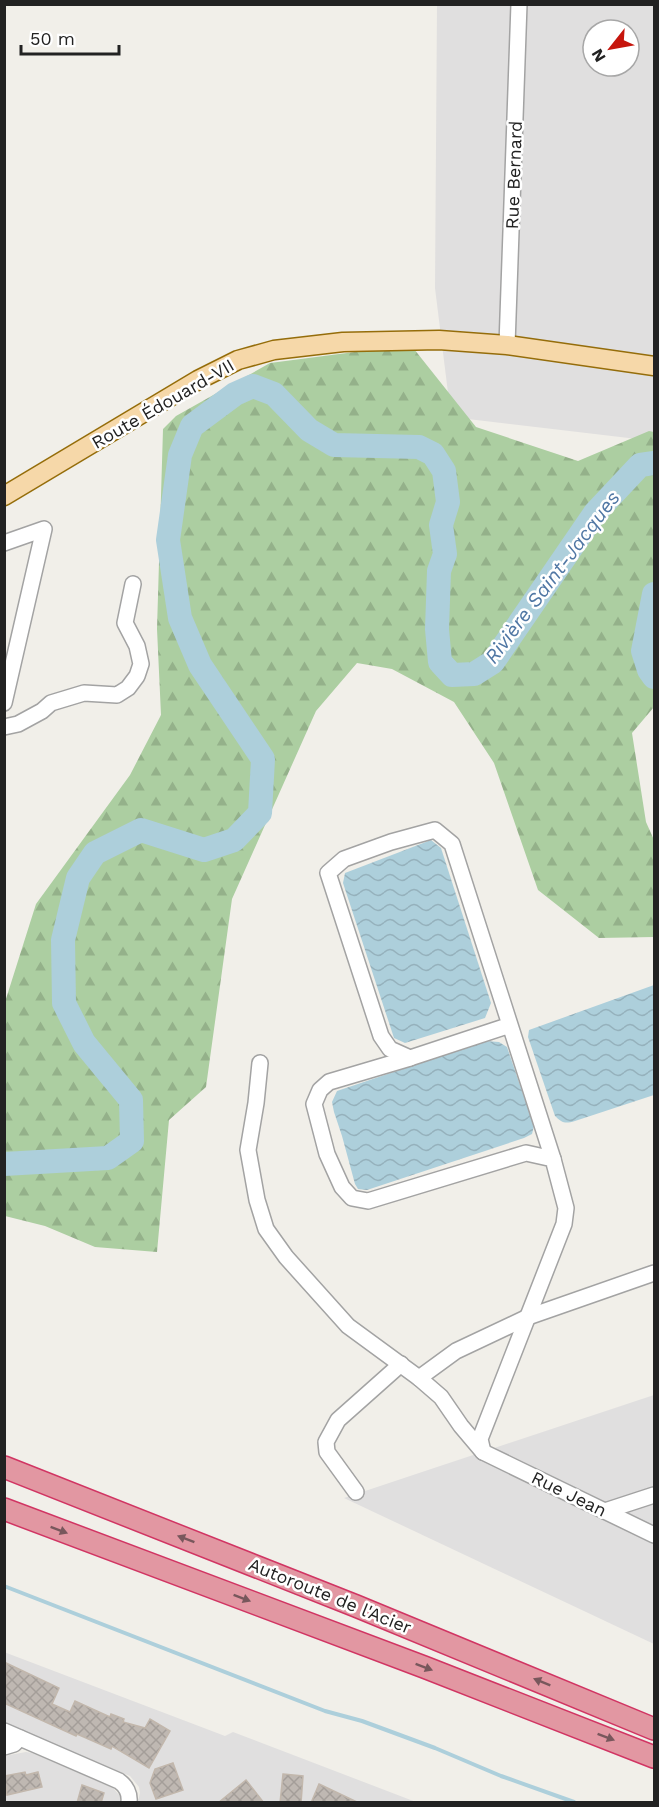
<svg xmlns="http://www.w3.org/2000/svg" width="659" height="1807" font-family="'Work Sans',sans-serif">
<defs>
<pattern id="forest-firs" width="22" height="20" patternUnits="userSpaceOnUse" patternTransform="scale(1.5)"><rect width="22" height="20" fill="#accea1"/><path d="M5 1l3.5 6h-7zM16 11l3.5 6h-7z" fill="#94b18a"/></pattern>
<pattern id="water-waves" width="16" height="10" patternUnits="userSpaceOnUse" patternTransform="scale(1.5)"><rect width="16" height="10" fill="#adcfdb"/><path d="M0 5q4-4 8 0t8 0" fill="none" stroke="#95b1bc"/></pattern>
<pattern id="building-cross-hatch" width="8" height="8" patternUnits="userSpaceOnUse" patternTransform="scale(1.5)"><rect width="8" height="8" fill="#bfb8b2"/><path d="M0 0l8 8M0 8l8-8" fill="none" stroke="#a49e99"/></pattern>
</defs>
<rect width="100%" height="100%" fill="#f1efe9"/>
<g fill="#e0dfdf" fill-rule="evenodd">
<path d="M437 5H654V441L451 417 435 288ZM593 30H629V66H593Z"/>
<path d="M654 1395V1644L344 1498Z"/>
<path d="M4 1652 225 1736 233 1732 416 1802H138L140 1793 139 1787 130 1776 5 1723Z"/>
<path d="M26 1752 32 1753 113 1788 120 1796V1802H5L4 1756Z"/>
</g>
<path fill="url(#forest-firs)" d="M414 349 476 427 578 461 649 431 654 432V707L632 733 646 822 654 840V937L599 938 538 890 494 763 454 702 392 669 357 663 316 711 232 899 206 1087 169 1120 157 1252 95 1247 45 1226 5 1216V1002L36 904 130 775 161 715 157 629 163 429 176 416 270 363 370 350Z"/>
<g fill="url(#water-waves)">
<path d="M431 840 441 848 491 1003 485 1018 405 1043 394 1038 343 883 345 873Z"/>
<path d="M654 985V1095L575 1121C565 1124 562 1123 555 1116L528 1037 529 1030Z"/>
<path d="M486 1041 499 1042 507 1047 534 1126 532 1134 524 1138 367 1190 358 1189 355 1184 342 1136 334 1112 332 1102 337 1091Z"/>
</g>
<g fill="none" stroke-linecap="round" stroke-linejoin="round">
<path stroke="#adcfdb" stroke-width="4" d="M4 1586 325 1711 362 1721 435 1748 501 1776 574 1802"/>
<g stroke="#adcfdb" stroke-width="24">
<path d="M654 594 643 651 649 670 654 677"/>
<path d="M4 1164 108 1158 132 1141 131 1100 84 1043 64 1003 63 940 78 878 95 853 141 830 204 850 234 840 260 813 263 759 200 665 180 618 168 540 180 455 192 426 235 394 253 386 274 394 309 430 334 445 419 447 433 454 444 471 448 502 441 525 445 554 439 571 437 629 440 662 452 675 474 674 493 662 595 513 640 465 654 463"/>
</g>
</g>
<g fill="url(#building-cross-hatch)" stroke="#c2b7ac" stroke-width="1.5">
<path d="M4 1662 59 1688 52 1704 70 1712 75 1701 110 1717 111 1714 124 1719 123 1722 145 1728 150 1719 170 1731 149 1768 112 1746 111 1749 77 1734 76 1736 4 1703Z"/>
<path d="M173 1763 183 1790 156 1799 150 1783 155 1769Z"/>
<path d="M25 1772 26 1775 38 1772 42 1787 7 1795 4 1776Z"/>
<path d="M283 1774 303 1776 301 1803H280Z"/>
<path d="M246 1780 264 1803H218Z"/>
<path d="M319 1784 359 1803H311Z"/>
<path d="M82 1785 104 1793 101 1803H77Z"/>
</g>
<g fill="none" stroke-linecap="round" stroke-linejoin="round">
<g stroke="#a3a3a3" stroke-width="18">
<g id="minor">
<path d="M507 345 519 4"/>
<path d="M4 543 44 529 4 703"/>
<path d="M4 727 18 724 42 711 51 703 84 693 117 695 128 688 137 676 141 664 137 646 125 623 133 584"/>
<path d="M510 1025 410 1058 390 1049 381 1036 328 873 344 859 391 842 435 830 452 844 553 1159"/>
<path d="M410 1058 329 1082 320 1090 314 1104 327 1154 342 1187 352 1198 368 1201 526 1153 553 1159 566 1208 564 1224 480 1439 483 1452"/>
<path d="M260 1063 256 1103 248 1150 257 1200 266 1229 286 1257 348 1326 419 1378 441 1397 461 1426 483 1452 654 1535"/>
<path d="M419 1378 456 1351 528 1317 654 1273"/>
<path d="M356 1492 327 1452 326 1442 338 1420 401 1364"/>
<path d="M605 1511 654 1495"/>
<path d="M4 1731 119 1781C126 1786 130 1794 129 1802"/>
<path d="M4 1747 14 1744 20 1738"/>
</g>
</g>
<g stroke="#956d0a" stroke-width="21">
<path id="major" d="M4 496 198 380 238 360 274 350 343 342 439 340 507 345 654 366"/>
</g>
<g stroke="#d13563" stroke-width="24">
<g id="highway">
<path d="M4 1467 356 1606 654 1729"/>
<path d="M4 1509 424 1667 654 1757"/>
</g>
</g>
<use href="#minor" stroke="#fff" stroke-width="15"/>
<use href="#major" stroke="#f6d8a9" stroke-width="18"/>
<use href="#highway" stroke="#e297a2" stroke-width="21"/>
</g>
<defs><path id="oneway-solid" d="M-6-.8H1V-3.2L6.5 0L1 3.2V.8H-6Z" transform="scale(1.5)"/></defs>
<g fill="#78575c">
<use href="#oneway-solid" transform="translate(59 1530) rotate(21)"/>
<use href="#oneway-solid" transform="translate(186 1539) rotate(-159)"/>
<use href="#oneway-solid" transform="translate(242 1598) rotate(21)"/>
<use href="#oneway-solid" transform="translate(424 1667) rotate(21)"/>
<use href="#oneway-solid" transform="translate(542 1682) rotate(-158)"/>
<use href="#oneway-solid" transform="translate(606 1737) rotate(21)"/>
</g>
<g text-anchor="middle" stroke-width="5" stroke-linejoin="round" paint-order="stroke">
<g font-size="18" fill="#222" stroke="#fff">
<text transform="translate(514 175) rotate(-88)" y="6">Rue Bernard</text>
<text transform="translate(163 404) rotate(-30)" y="6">Route Édouard-VII</text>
<text transform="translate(569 1494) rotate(26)" y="6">Rue Jean</text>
<text transform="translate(330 1596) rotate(22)" y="6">Autoroute de l'Acier</text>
</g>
<g font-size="20" font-style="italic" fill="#5077a4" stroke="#fff">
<text transform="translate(552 577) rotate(-53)" y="7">Rivière Saint-Jacques</text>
</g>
</g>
<rect width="659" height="1807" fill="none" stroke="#222222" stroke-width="12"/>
<g transform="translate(611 48) rotate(239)"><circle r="28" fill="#ffffff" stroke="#a7a7a7" stroke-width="1.5"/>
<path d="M0-4.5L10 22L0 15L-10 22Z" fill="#c6150d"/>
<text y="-9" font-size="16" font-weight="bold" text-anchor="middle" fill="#222222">N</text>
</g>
<path d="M21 45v9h98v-9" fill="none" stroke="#222222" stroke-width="3"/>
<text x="30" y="45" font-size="18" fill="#222222" stroke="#ffffff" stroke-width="4.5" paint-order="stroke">50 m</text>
</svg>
